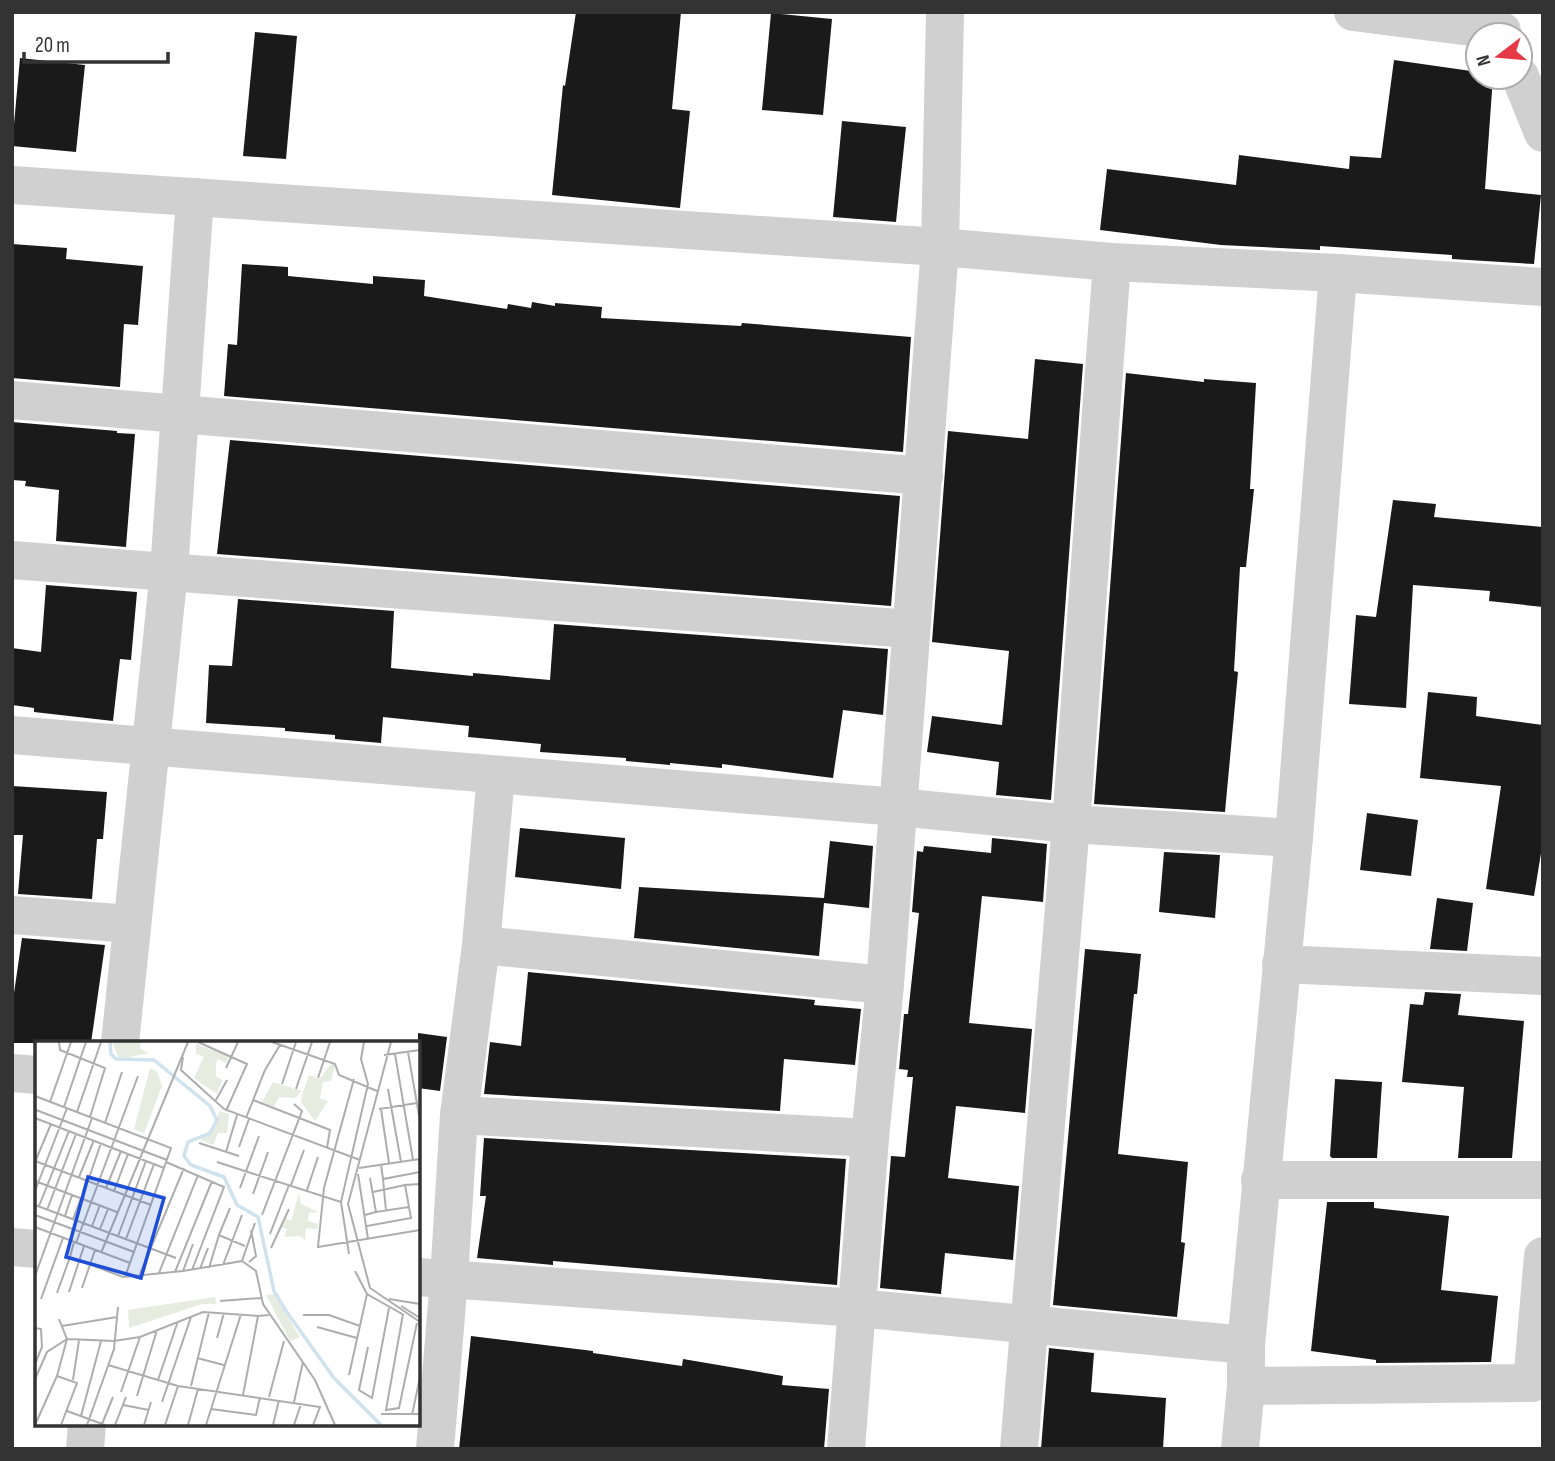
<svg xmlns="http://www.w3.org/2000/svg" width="1555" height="1461" font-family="'Sofia Sans Condensed',sans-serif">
<rect width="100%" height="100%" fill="#fff"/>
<g fill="#1a1a1a">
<path d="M576 12H681L672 109 690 111 680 208 552 195 563 85 565 86Z"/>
<path d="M771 13 832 19 823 115 762 110Z"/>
<path d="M255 32 297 36 286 159 243 156Z"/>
<path d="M20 58 85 65 76 152 12 146Z"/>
<path d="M1394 60 1478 72V77H1493L1485 189 1541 195 1534 264 1452 259V255L1320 246V250L1221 245 1100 230 1107 169 1236 185 1239 155 1349 169 1350 156 1381 158Z"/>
<path d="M842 121 906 127 896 222 833 217Z"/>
<path d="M12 244 67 248 66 259 143 266 138 325 124 324 120 387 12 378Z"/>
<path d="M242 264 288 267V276L373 284V276L425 280 424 296 507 309 508 304 531 308 532 302 555 306V303L602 307 601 318 741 326 742 323 911 337 903 452 224 396 228 344 237 345Z"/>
<path d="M1035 359 1083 364 1051 800 996 795 999 762 927 752 932 716 1002 725 1009 651 932 642 948 431 1028 439Z"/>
<path d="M1126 373 1204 382V379L1256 383 1250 489H1254L1246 567H1240L1234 671 1238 672 1225 812 1094 804Z"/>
<path d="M12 422 117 431V433L135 434 126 547 56 541 59 490 25 486 26 481 12 480Z"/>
<path d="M230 440 900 496 891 606 217 554Z"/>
<path d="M1393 500 1436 504 1434 517 1543 527V607L1489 601 1490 591 1413 585 1406 708 1349 704 1356 615 1376 617Z"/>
<path d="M46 585 137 592 131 660 120 659 113 721 34 712V708L12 705V648L41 652Z"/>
<path d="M238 599 394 611 391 668 473 676V673L550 680 554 624 888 649 883 715 843 710 833 778 722 764V768L670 763V765L626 761V758L540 752 541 744 468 737 469 726 383 717 381 743 335 739V735L285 731V728L206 723 209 665 232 666Z"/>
<path d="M1428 692 1477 697 1476 716 1543 725V841L1534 896 1486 889 1501 786 1420 778Z"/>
<path d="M12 786 107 792 103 839H97L92 899 18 894 23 835H12Z"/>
<path d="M1367 813 1418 820 1411 876 1360 870Z"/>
<path d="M520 828 625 838 621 889 515 877Z"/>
<path d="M992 838 1047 844 1043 902 982 896 969 1023 1032 1029 1025 1113 956 1106 948 1178 1019 1186 1013 1260 945 1253 941 1294 880 1288 891 1156 905 1157 913 1077H907L908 1070 899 1069 904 1014H908L919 913 912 912 917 851 923 852 924 846 991 853Z"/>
<path d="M830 841 873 846 869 908 824 903 819 956 634 938 639 887 824 898Z"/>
<path d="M1164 852 1220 855 1215 918 1159 912Z"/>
<path d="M1437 898 1473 903 1467 951 1430 949Z"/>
<path d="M22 938 105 945 91 1043H12V993H14Z"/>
<path d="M1085 949 1141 954 1137 994H1134L1118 1154 1188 1162 1181 1242 1185 1243 1177 1317 1053 1305Z"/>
<path d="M528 972 815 1000 814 1005 861 1009 855 1065 784 1059 780 1111 484 1094 490 1042 521 1046Z"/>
<path d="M1425 992 1461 994 1458 1015 1524 1021 1512 1158H1458L1464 1087 1402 1082 1410 1004 1423 1005Z"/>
<path d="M418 1033 447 1037 440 1091 418 1088Z"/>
<path d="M1335 1079 1382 1082 1377 1158H1332L1330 1156Z"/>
<path d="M484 1138 846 1159 837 1285 553 1261V1265L477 1258 486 1196H480Z"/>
<path d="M1327 1202H1374V1208L1449 1216 1441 1290 1498 1296 1491 1362 1376 1363V1360L1311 1351Z"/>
<path d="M471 1336 593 1351V1353L682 1366 683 1359 783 1376 782 1385 829 1389 824 1449H459Z"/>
<path d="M1049 1348 1094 1353 1091 1392 1166 1398 1163 1449H1041Z"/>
</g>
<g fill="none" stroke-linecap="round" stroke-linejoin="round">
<g stroke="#d0d0d0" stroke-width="38">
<path d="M1353 12 1502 31"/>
<path d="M1520 76 1543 133"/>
<path d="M12 185 940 247 1112 262 1338 273 1543 287"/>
<path d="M12 400 924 476"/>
<path d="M12 560 910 629"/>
<path d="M12 735 898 807 1071 824 1294 838"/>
<path d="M12 915 131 924"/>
<path d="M481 945 885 985"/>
<path d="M1281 964 1543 976"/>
<path d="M120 1043 169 571 195 197"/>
<path d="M12 1073 37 1075"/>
<path d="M459 1115 870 1138"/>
<path d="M1260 1180H1543"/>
<path d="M12 1247 37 1249"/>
<path d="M418 1277 857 1308 1246 1345"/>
<path d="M1246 1386 1532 1383 1543 1256"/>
<path d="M85 1449 87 1424"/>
<path d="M435 1449 449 1279 459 1115 481 945 496 775"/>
<path d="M846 1449 870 1138 885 985 940 247 945 12"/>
<path d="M1019 1449 1071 824 1112 262"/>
<path d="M1240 1449 1246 1386V1345L1294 838 1338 273"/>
</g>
</g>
<g transform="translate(35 1041)">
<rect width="385" height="385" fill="#fff"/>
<path d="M77 1H106L105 8 114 12 84 18ZM161 3 194 15 191 22 183 18 181 22V35L187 39 182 53 159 37 169 16 161 13ZM296 23 300 24 296 40 288 41 285 57 293 60 280 80 266 61 268 51 274 34 284 38ZM115 27 122 30 127 45 109 92 99 88ZM238 41 267 50 260 57 244 56 239 66 227 61ZM184 70 194 73 192 92H183L178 104 165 99 180 87ZM264 152 266 163 283 171 274 172 273 180 283 183 282 188 271 187 270 199 265 195 249 196 252 188 247 186 251 177 256 180ZM239 253 265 296 255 300 231 254ZM180 256 181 263H167L94 287 93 269Z" fill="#e6ecdf"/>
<path fill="none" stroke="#cfe2ee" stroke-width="3.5" d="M75 1 76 13 81 18 119 19 175 65 182 79 175 92 153 101 149 115 156 124 189 136 202 164 223 176 239 250 251 270 299 337 346 384"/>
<path fill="none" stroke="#adadad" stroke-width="2" d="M24 1 25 9 70 27 55 76M163 1 212 23 191 70M237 1 300 23 304 34 342 50M356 1 313 163 335 247 385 281M373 11 385 80M360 13 378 119M349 14 385 9M148 16 146 29 189 68 325 119M191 27 203 1M283 37 295 1M319 38 289 147 283 206 385 189M247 43 261 1M261 48 277 1M353 48 366 121M0 55 136 107 90 236M181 59 192 39M218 59 295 89 292 107M15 61 36 1M29 66 51 1M344 68 382 62M346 68 354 122M1 69 132 119M42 71 66 1M0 77 129 127M211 77 230 29 245 4M70 82 87 31M164 102 204 115M204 106 214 78M191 111 202 74M0 120 116 164M0 121 16 83M131 121 189 146 157 229M182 121 306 161M346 124 348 138 385 131M324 127 385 118M323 133 333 198M44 136 59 99M348 138 351 170M0 140 82 171M53 140 66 102M256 144 269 109M71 147 86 110M205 147 224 95M272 149 283 116M0 150 32 67M79 150 93 113M338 151 370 144M218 153 233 111M0 164 141 217M4 165 34 90M12 169 41 93M341 171 374 166 370 144 385 143M0 174 99 211M227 174 267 70 259 63M330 174 341 171 335 137M30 175 37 154M38 178 46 157M57 185 65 164M332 185 376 177 374 166M0 186 95 222M65 188 73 168M235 193 254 144M184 194 195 167M83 195 111 120M91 198 119 123M39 201 35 216 88 236 148 230 207 220 220 182M41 202 103 35M236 207 254 168M66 212 153 1M314 213 306 161 333 43 326 18 329 1M207 220 221 230 228 263 280 339 300 384M214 221 221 215 216 189M188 224 207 174M174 227 184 194 210 205M165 228 173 207M148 230 158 203M320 230 332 253 369 274M140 231 177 140M124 232 163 134M105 233 149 127M0 235 57 77M47 247 60 209M34 251 49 205M22 252 35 216M6 258 28 197M354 258 385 263M185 260 226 257M366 265 385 277M368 273 351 369 364 367 382 282M268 274H294L325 285M24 278 32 298 79 300 105 296 168 271 223 275M27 285 82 276M282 286 322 297M0 287 6 288 7 306 0 323M182 297 189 272M333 306 324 349 337 357 354 267M162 317 189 324M73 324 143 345 285 366 278 384M314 334 332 253M22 335 42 342 26 384M0 338 12 311 32 298M38 339 44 299M123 339 143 280M156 345 174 271M86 351 105 296M208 354 223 275 234 274M102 355 122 289M234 356 249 300M127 361 156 276M259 361 268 321M88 364 114 369M176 368 221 374 225 356M32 370 70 384M346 373H385M377 374 385 336M46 375 66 300M67 383 78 356M0 384 22 335 32 298M52 384 79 308 83 266M80 384 91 356M109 384 116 361M130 384 143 345M153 384 163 348M171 384 206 273M238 384 244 359M259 384 266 363"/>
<path fill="#1d4ed8" fill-opacity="0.15" stroke="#1d4ed8" stroke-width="3.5" d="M53 136 129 157 106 237 31 216Z"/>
<rect width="385" height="385" fill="none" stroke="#333" stroke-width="3.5"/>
</g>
<rect width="1555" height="1461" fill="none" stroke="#333333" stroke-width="28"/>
<g transform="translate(1499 56) rotate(254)"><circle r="33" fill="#ffffff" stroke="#adadad" stroke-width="2"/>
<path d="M0-5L12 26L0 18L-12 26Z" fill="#e63946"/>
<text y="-10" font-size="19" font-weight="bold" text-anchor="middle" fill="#333333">N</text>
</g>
<path d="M24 52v10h144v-10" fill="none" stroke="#333333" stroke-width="3.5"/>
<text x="35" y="52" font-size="21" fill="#333333" stroke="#ffffff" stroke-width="5" paint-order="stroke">20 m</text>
</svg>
